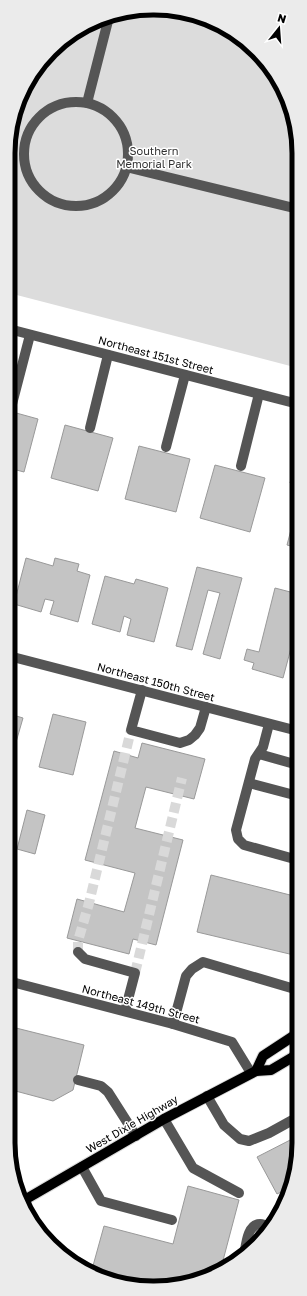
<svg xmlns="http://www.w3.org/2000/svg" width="307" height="1296" font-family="'Golos Text',sans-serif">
<rect width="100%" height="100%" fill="#fff"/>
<path fill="#dcdcdc" d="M173 9 218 23 257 51 284 89 298 135V368L9 293V134L28 81 65 38 116 13Z"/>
<g fill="#c4c4c4" stroke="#999">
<path d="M9 411 38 419 24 472 9 468Z"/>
<path d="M65 425 113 438 98 491 51 478Z"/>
<path d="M139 446 190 459 176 512 125 499Z"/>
<path d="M215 465 265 478 250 532 200 518Z"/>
<path d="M294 468 298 469V485L290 483Z"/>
<path d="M298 503V548L287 545Z"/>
<path d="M26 558 53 566 55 558 79 564 77 571 90 575 78 622 50 614 54 601 45 599 41 612 14 604Z"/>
<path d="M197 567 242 578 220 659 203 654 220 593 208 590 192 650 176 646Z"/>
<path d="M105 576 134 584 136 579 168 588 154 642 127 635 131 619 124 616 120 632 92 624Z"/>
<path d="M275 588 298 594V622L283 678 252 669 254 663 244 660 247 649 259 652Z"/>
<path d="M9 703 16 705 13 715 23 718 12 756 8 755Z"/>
<path d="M53 714 86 722 73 775 39 767Z"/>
<path d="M142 743 205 759 194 799 146 787 135 828 183 840 156 945 133 939 129 954 67 938 77 899 124 912 135 873 85 860 114 751 138 758Z"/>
<path d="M27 810 45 815 35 854 17 849Z"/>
<path d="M211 875 298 897V956L197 932Z"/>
<path d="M8 1026 84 1045 73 1090 53 1101 8 1089Z"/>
<path d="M298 1136V1162L289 1188 277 1194 257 1157Z"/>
<path d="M188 1186 239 1200 221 1268 191 1283 144 1288 91 1273 104 1226 173 1244Z"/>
<path d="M257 1228 266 1230 253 1246Z"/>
</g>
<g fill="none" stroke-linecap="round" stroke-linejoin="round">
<g stroke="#d9d9d9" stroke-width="10" stroke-dasharray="10 5" stroke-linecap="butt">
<path d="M78 952V941L89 903 131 730"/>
<path d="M135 973 182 778"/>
</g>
<g stroke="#dbdbdb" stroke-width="12">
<g id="major">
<path d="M256 1071 263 1056 298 1033"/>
<path d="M21 1202 164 1119 256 1071 271 1070 298 1054"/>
</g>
</g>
<g stroke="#555" stroke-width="10">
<circle cx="76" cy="154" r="52"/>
<path d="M87 103 109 17"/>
<path d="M126 167 298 209"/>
<path d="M9 329 298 404"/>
<path d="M11 408 30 335"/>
<path d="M90 428 108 355"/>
<path d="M166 447 185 375"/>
<path d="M241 466 259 394"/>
<path d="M9 656 298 731"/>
<path d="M142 690 131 730 180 743 189 740 195 735 200 728 206 707"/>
<path d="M269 724 263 747 255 759 236 830 238 839 244 845 298 860"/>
<path d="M259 754 298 765"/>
<path d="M249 783 298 796"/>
<path d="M78 952 85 959 135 973 125 1011"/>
<path d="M8 981 173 1024 232 1042 251 1073"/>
<path d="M173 1024 186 976 192 969 203 962 298 990"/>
<path d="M78 1080 101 1086 108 1092 136 1136"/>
<path d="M207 1096 224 1125 240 1139 249 1141 269 1133 298 1117"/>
<path d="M164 1119 193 1168 239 1193"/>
<path d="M82 1167 101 1201 172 1220"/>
<path d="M244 1256C246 1246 247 1224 260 1224 263 1224 267 1226 270 1226"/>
</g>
<use href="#major" stroke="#000" stroke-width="10"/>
</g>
<g text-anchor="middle" stroke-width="3" stroke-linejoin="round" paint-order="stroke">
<g font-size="11" fill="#333" stroke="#fff">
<text x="154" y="155">Southern<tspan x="154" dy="13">Memorial Park</tspan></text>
</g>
<g font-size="11" fill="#000" stroke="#fff">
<text transform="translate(156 355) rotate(15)" y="4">Northeast 151st Street</text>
<text transform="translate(156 682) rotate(15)" y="4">Northeast 150th Street</text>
<text transform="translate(141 1004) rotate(15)" y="4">Northeast 149th Street</text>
<text transform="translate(132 1124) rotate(-30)" y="4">West Dixie Highway</text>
</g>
</g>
<path d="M0 0H307V1296H0ZM153 15H154A138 138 0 0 1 292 153V1143A138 138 0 0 1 154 1281H153A138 138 0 0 1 15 1143V153A138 138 0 0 1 153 15Z" fill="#ebebeb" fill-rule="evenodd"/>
<path fill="none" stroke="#000" stroke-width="5" d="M153 15H154A138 138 0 0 1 292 153V1143A138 138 0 0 1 154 1281H153A138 138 0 0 1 15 1143V153A138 138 0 0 1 153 15Z"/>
<g transform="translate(279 28) rotate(17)" stroke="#ffffff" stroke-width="3" paint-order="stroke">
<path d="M0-3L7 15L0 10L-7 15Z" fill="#000000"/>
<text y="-6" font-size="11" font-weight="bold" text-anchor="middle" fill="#000000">N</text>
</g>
</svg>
